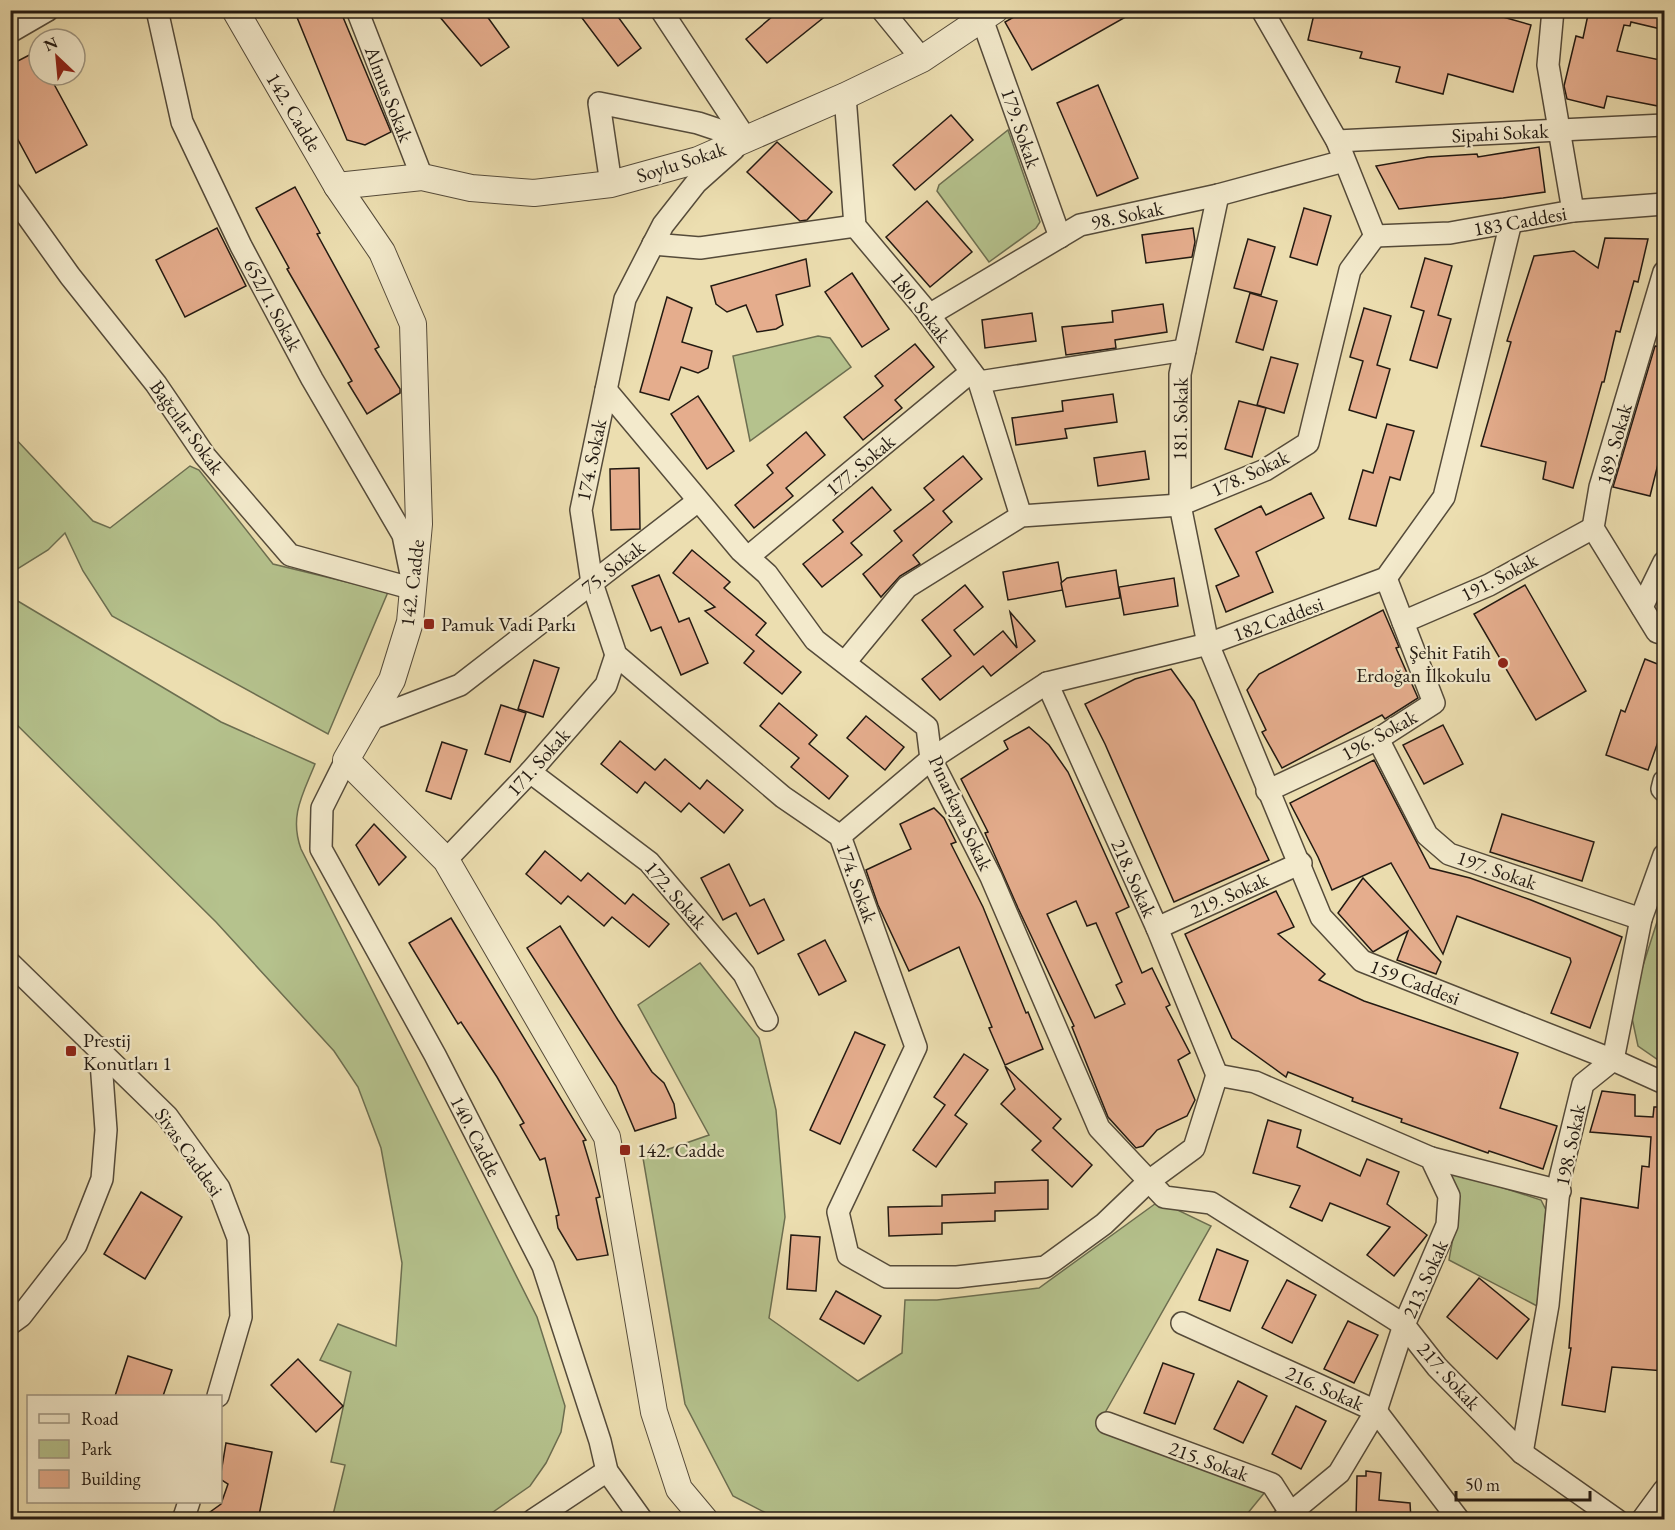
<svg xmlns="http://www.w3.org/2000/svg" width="1675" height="1530" font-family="'EB Garamond',serif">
<rect width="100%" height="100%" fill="#ecdeb0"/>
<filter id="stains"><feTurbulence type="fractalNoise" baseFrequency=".00333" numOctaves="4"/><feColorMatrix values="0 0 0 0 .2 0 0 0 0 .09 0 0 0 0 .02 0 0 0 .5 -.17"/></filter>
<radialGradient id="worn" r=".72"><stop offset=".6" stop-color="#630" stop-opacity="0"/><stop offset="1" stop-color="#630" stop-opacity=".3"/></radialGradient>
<g fill="#b5c28d" stroke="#6c6e50" stroke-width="1.5">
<path d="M1008 130 1040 222 1036 228 989 262 937 191 939 185Z"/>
<path d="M818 336 830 338 851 367 750 441 733 356Z"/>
<path d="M11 434 93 521 110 528 190 466 199 470 273 564 388 592 328 734 112 616 83 571 65 533 48 550 11 573Z"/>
<path d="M11 597 221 722 315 764C303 794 289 816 301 849L537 1317 565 1406 561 1432 546 1463 530 1486 483 1519H332L345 1465 331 1462 351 1372 320 1360 338 1324 396 1346 402 1263 381 1148 358 1087 334 1051 216 922 11 719Z"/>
<path d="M1664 900V1064L1638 1046 1632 1018 1640 975Z"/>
<path d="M700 963 759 1038 776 1110 785 1217 769 1318 858 1381 902 1353 905 1300H937L1039 1288 1159 1201 1211 1226 1098 1425 1265 1492 1243 1519H853L766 1513 733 1496 685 1404 643 1158 709 1135 638 1005Z"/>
<path d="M1448 1170 1541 1200 1546 1210 1537 1306 1449 1260C1455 1224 1463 1205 1448 1170Z"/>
</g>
<g fill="#e5ad8d" stroke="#231a12" stroke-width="1.5" fill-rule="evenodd">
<path d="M294 10H340L391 132 365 145 347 140Z"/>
<path d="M434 10 484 12 509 47 481 66Z"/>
<path d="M576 10H613L641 48 618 66Z"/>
<path d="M780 10H833L767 63 746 39Z"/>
<path d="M1026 10H1138L1032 70 1005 22Z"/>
<path d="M1315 10H1454L1476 16 1478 10 1531 25 1513 92 1448 74 1443 94 1396 82 1400 67 1360 58 1362 52 1308 40Z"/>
<path d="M1589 10H1665V30L1631 22 1630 26 1624 25 1617 51 1665 61 1658 106 1607 96 1604 108 1567 99 1564 86 1576 36 1583 38Z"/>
<path d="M39 50V75H49L87 145 36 173 10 125V65Z"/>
<path d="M1098 85 1138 178 1097 196 1057 103Z"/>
<path d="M951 115 973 140 915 190 893 165Z"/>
<path d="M777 142 832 192 807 220 800 221 747 172Z"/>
<path d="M1539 147 1545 192 1503 198 1399 209 1376 166 1428 157 1477 154 1478 157Z"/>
<path d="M295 187 320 233 317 234 379 347 375 349 400 389V393L367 414 348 383 352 381 287 269 289 268 256 208Z"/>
<path d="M927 201 972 252 930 287 886 237Z"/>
<path d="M1304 208 1331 216 1317 265 1290 257Z"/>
<path d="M217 228 246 286 185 317 156 260Z"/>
<path d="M1193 228 1195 242 1192 257 1146 263 1142 235Z"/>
<path d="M1605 238 1648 239 1638 282 1634 281 1620 332 1616 331 1604 382H1602L1573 488 1543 479 1546 462 1481 446 1511 342 1507 341 1534 256 1574 251 1598 268Z"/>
<path d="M1248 239 1275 247 1261 295 1234 288Z"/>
<path d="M1425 258 1452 266 1438 315 1451 319 1437 368 1410 360 1424 311 1411 307Z"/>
<path d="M806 259 810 286 776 295 783 325 776 329 757 332 746 305 727 312 716 304 711 286Z"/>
<path d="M852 273 889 329 862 347 825 292Z"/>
<path d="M1250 293 1277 301 1263 350 1236 342Z"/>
<path d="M667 297 692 308 682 342 712 351 708 368 698 373 681 367 669 400 640 392Z"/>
<path d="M1163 304 1167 332 1115 340 1116 348 1066 355 1062 327 1113 322 1112 311Z"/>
<path d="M1364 308 1391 316 1377 365 1390 369 1376 418 1349 410 1363 361 1350 357Z"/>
<path d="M1032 313 1036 341 985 348 982 320Z"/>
<path d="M915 344 934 367 895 400 902 408 863 440 844 417 883 386 875 376Z"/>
<path d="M1655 346 1665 348V448H1662L1650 496 1613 487Z"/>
<path d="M1271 357 1298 364 1284 413 1257 405Z"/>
<path d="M1113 394 1117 422 1065 429 1067 438 1016 445 1012 418 1063 411 1062 401Z"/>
<path d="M698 396 734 451 707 469 671 414Z"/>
<path d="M1239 401 1266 408 1252 457 1225 449Z"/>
<path d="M1387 424 1414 431 1400 480 1390 477 1376 526 1349 519 1363 470 1373 473Z"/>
<path d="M806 432 825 455 786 488 793 496 754 528 735 505 773 473 767 465Z"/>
<path d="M1145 451 1149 479 1098 486 1094 458Z"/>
<path d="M963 456 982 479 943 511 952 522 913 555 920 564 900 576 881 597 863 574 902 541 894 531 934 500 924 488Z"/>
<path d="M639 468 640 529 611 530 610 469Z"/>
<path d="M872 487 891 510 851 543 862 555 822 587 803 564 843 532 833 520Z"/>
<path d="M1311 493 1324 518 1256 552 1273 592 1226 612 1216 586 1239 576 1215 529 1261 506 1266 515Z"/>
<path d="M692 550 730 582 724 588 766 623 756 635 801 672 782 694 744 663 754 651 705 611 715 607 673 573Z"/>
<path d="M1058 562 1063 590 1008 600 1003 572Z"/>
<path d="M1116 570 1120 598 1066 607 1061 583 1067 578Z"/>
<path d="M659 575 679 622 689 618 708 663 681 675 661 627 651 631 632 586Z"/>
<path d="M1174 578 1178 606 1124 615 1119 587Z"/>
<path d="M965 585 983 607 954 630 974 655 1003 631 1017 648 1010 612 1035 641 991 676 983 666 940 700 922 679 951 656 922 620Z"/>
<path d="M1525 585 1586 691 1536 720 1474 614Z"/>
<path d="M1383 610 1399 647 1396 648 1418 698 1385 719 1382 715 1282 768 1262 732 1266 730 1247 690 1259 674Z"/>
<path d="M1645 659 1665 667V722L1648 770 1606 755 1621 710 1625 712Z"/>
<path d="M534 660 559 668 543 717 518 709Z"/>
<path d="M1171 669 1194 701 1269 860 1174 902 1105 744 1085 704 1135 679Z"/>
<path d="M779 703 817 735 809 744 848 776 829 799 791 767 799 758 760 726Z"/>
<path d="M501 705 526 713 510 762 485 754Z"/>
<path d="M866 716 904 747 885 770 847 738Z"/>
<path d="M1443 725 1463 764 1424 784 1403 745Z"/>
<path d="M1029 727 1049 745 1068 772 1129 907 1116 913 1142 973 1152 968 1170 1005 1166 1007 1190 1053 1178 1060 1195 1100 1187 1116 1157 1130 1143 1146 1136 1148 1108 1117 1072 1027 1074 1026 1018 908 985 833 988 832 961 779 1008 749 1004 741ZM1076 901 1087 926 1096 923 1122 982 1116 985 1125 1004 1095 1018 1047 914Z"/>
<path d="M620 741 655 770 665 759 700 789 707 780 743 810 724 833 689 803 681 812 645 782 637 793 601 764Z"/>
<path d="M442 742 467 750 451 799 426 791Z"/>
<path d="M1374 760 1430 868 1470 878 1531 900 1622 937 1590 1028 1551 1013 1571 962 1570 958 1457 916 1443 954 1391 863 1332 890 1318 857 1290 803Z"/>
<path d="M934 808 944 818 956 842 951 844 983 907 1026 1013 1028 1012 1043 1049 1005 1065 989 1028 992 1027 959 947 909 971 878 905 866 870 911 849 900 824Z"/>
<path d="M1502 814 1594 842 1582 881 1490 852Z"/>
<path d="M374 824 406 857 379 885 356 845Z"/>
<path d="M545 851 581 881 588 873 625 904 633 894 669 924 649 947 612 917 604 926 568 896 561 904 526 874Z"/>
<path d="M729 864 750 906 764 899 784 940 758 954 736 913 723 920 701 878Z"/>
<path d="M1363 878 1441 962 1436 974 1397 960 1408 931 1373 952 1338 913Z"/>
<path d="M1276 891 1294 927 1278 934 1325 974 1319 980 1364 1001 1518 1053 1500 1108 1557 1126 1543 1169 1489 1151 1488 1153 1401 1122 1402 1119 1352 1101 1353 1098 1288 1072 1286 1077 1232 1038 1185 934Z"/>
<path d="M451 918 586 1140 583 1141 600 1197 596 1198 608 1255 577 1260 558 1228 556 1216 559 1215 545 1158 540 1160 520 1125 524 1123 497 1077 461 1022 458 1024 409 943Z"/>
<path d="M560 926 618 1020 652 1072 664 1083 674 1104 676 1118 635 1131 616 1086 527 948Z"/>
<path d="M825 940 846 981 819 995 798 954Z"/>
<path d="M855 1032 885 1045 840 1144 810 1130Z"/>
<path d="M964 1054 988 1070 955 1115 967 1124 936 1167 913 1150 945 1105 934 1097Z"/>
<path d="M1005 1066 1061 1119 1053 1128 1092 1165 1072 1187 1032 1150 1041 1141 1001 1104 1015 1089Z"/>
<path d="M1602 1091 1635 1095V1116L1653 1117 1654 1107H1665V1371L1612 1367 1605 1412 1562 1405 1571 1348H1569L1581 1198 1638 1208 1642 1166 1649 1167 1651 1137 1590 1132Z"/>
<path d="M1268 1120 1301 1130 1297 1147 1360 1176 1367 1159 1399 1172 1387 1204 1427 1235 1394 1276 1367 1255 1390 1227 1330 1203 1322 1221 1290 1207 1300 1186 1253 1173Z"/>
<path d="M1048 1180V1209L995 1211V1221L942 1223V1234L889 1236 888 1207 942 1206V1195L995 1193V1182Z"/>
<path d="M141 1192 182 1217 145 1279 104 1254Z"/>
<path d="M791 1235 820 1237 816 1291 787 1289Z"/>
<path d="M1217 1249 1248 1261 1230 1311 1199 1300Z"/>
<path d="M1479 1278 1529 1319 1497 1359 1447 1317Z"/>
<path d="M1287 1280 1316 1295 1292 1343 1262 1328Z"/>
<path d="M836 1291 881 1316 864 1344 820 1319Z"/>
<path d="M1348 1321 1378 1335 1354 1383 1324 1369Z"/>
<path d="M128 1356 172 1370 163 1396H115Z"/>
<path d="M298 1359 343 1406 316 1432 271 1385Z"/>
<path d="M1163 1363 1194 1374 1175 1424 1144 1413Z"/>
<path d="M1238 1381 1267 1396 1243 1443 1214 1429Z"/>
<path d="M1296 1406 1326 1421 1301 1469 1272 1454Z"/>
<path d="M226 1443 272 1452 258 1520H199L221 1504 228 1484 220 1479Z"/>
<path d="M1366 1471 1381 1473 1379 1500 1410 1503 1411 1520H1356L1357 1476H1366Z"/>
</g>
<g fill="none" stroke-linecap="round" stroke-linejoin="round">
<g stroke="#554b3a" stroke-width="24">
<g id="minor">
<path d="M357 10 422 177"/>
<path d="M661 10 746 139"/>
<path d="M882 10 922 59"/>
<path d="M1262 10 1337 141 1375 236"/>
<path d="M1553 10 1548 65 1573 211"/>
<path d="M982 19 1060 237"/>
<path d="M10 32 48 10"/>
<path d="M845 96 855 226 923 307 979 382 1021 516"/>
<path d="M1337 141 1664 125"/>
<path d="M734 149 696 183 663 225 625 299 581 510 592 583 616 655 783 797 840 836 916 1047 838 1212 848 1255 887 1277H957L1045 1267 1104 1224 1149 1181 1194 1148 1217 1075"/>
<path d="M611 184 599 103 698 123 746 139"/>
<path d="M10 192 70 276 156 384 205 456 290 555 414 589 403 535 312 379 241 246 182 122 157 10"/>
<path d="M1218 195 1180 374V505L1208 644 1321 917 1362 961 1613 1060 1664 1083"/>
<path d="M1375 236 1450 233 1573 211 1664 204"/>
<path d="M653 244 700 248 855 226"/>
<path d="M1664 272 1600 487 1593 528 1657 632 1664 634"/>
<path d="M929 315 1080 225 1218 195 1344 161"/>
<path d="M979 382 1185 350"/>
<path d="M606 390 741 551 767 574 815 640 927 727 931 759 991 877 1099 1128 1164 1197 1211 1203 1404 1325 1437 1367 1522 1453 1617 1520"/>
<path d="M748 557 971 372"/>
<path d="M1642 607 1664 562"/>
<path d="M1403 622 1489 585 1593 528"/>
<path d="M846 661 907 587 1021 516 1180 505 1265 470 1308 443 1350 270 1375 236"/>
<path d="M1047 683 1157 928 1217 1075"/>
<path d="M371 719 460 685 698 501"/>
<path d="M1378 739 1427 835 1449 854 1641 919"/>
<path d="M346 760 322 808 321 849 435 1055 543 1266 600 1441 607 1471 642 1520"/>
<path d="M530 772 649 862 744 974 767 1020"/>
<path d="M1664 781 1662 789 1664 791"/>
<path d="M1267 791 1378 739 1434 703 1386 578"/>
<path d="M840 836 931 759 1047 683 1208 644 1386 578 1444 497 1511 222"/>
<path d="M446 860 530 772 606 685 616 655"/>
<path d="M1157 928 1301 863"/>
<path d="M10 963 167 1116 219 1188 238 1238 241 1317 218 1396"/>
<path d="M1217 1075 1255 1082 1431 1158 1449 1196 1447 1225 1404 1325 1376 1411 1339 1473 1282 1520"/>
<path d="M1431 1158 1560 1191"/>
<path d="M1182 1323 1376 1411 1459 1520"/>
<path d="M10 1324 21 1316 76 1245 102 1179 106 1130 100 1048"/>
<path d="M1107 1423 1272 1484 1295 1520"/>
<path d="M1522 1453 1548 1305 1560 1178 1583 1084 1613 1060 1641 919 1664 855"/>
<path d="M183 1520 189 1502"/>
<path d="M533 1520 607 1471"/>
<path d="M1642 1520 1664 1490"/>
</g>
</g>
<g stroke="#554b3a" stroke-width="28">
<g id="tertiary">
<path d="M235 10 337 186 382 252 413 324 419 524 410 622 392 680 346 760 446 860 607 1137 654 1412 679 1489 705 1520"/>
<path d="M337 186 422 177 471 188 534 193 611 184 698 160 845 96 922 59 995 10"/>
</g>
</g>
<use href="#minor" stroke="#f3eacc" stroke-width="21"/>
<use href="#tertiary" stroke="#f3eacc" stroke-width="26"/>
</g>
<g fill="#8f2418" stroke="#f3eacc" stroke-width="2">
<rect x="423" y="618" width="12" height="12" rx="3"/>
<circle cx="1503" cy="663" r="6"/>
<rect x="65" y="1045" width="12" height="12" rx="3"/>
<rect x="619" y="1144" width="12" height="12" rx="3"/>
</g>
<g text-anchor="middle" stroke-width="4.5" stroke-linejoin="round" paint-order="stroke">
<g font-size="20" fill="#231a12" stroke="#f3eacc">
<text transform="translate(389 94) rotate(69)" y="7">Almus Sokak</text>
<text transform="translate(294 112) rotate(59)" y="7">142. Cadde</text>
<text transform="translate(1021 128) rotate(71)" y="7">179. Sokak</text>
<text transform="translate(1500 133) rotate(-3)" y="7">Sipahi Sokak</text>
<text transform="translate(681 162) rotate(-18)" y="7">Soylu Sokak</text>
<text transform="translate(1127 215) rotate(-12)" y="7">98. Sokak</text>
<text transform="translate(1520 221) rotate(-10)" y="7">183 Caddesi</text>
<text transform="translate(273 305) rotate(62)" y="7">652/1. Sokak</text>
<text transform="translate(921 307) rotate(52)" y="7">180. Sokak</text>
<text transform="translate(1180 419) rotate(-89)" y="7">181. Sokak</text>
<text transform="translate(187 427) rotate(54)" y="7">Bağcılar Sokak</text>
<text transform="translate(1614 444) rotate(-74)" y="7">189. Sokak</text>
<text transform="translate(591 460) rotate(-78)" y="7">174. Sokak</text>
<text transform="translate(860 465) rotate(-40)" y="7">177. Sokak</text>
<text transform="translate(1250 473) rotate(-25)" y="7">178. Sokak</text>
<text transform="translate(613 567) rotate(-38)" y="7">75. Sokak</text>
<text transform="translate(1499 577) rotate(-27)" y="7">191. Sokak</text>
<text transform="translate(412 583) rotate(-83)" y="7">142. Cadde</text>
<text transform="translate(1278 619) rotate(-20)" y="7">182 Caddesi</text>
<text transform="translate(1379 735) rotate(-29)" y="7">196. Sokak</text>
<text transform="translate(538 762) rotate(-48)" y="7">171. Sokak</text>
<text transform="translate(961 813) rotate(65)" y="7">Pınarkaya Sokak</text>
<text transform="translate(1497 870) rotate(19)" y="7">197. Sokak</text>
<text transform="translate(1134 878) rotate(66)" y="7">218. Sokak</text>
<text transform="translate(857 883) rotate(70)" y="7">174. Sokak</text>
<text transform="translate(676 895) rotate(49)" y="7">172. Sokak</text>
<text transform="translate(1229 895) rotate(-24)" y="7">219. Sokak</text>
<text transform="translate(1415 982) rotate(21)" y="7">159 Caddesi</text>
<text transform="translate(476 1136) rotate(63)" y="7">140. Cadde</text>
<text transform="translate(1570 1145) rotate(-78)" y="7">198. Sokak</text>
<text transform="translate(189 1152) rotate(55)" y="7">Sivas Caddesi</text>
<text transform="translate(1425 1279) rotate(-66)" y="7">213. Sokak</text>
<text transform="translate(1449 1376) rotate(48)" y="7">217. Sokak</text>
<text transform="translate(1325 1388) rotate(24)" y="7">216. Sokak</text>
<text transform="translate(1209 1461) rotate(20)" y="7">215. Sokak</text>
</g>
<g font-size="20" fill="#231a12" stroke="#f3eacc" text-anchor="start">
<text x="441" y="631">Pamuk Vadi Parkı</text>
<text x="1491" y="659" text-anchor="end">Şehit Fatih<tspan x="1491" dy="23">Erdoğan İlkokulu</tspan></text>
<text x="83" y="1047">Prestij<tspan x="83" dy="23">Konutları 1</tspan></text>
<text x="637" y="1157">142. Cadde</text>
</g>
</g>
<rect width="1675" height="1530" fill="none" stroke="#ecdeb0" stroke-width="36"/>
<rect x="12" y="12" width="1651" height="1506" fill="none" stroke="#231a12" stroke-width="3"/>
<rect x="18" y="18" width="1639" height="1494" fill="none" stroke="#231a12" stroke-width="1.5"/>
<rect x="27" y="1395" width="195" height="108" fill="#f3eacc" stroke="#a09782" stroke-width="1.5"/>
<rect x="39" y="1414" width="30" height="9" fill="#f3eacc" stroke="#a09782" stroke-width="1.5"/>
<text x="81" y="1425" font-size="18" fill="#231a12">Road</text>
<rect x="39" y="1440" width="30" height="18" fill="#b5c28d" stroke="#a09782" stroke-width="1.5"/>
<text x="81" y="1455" font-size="18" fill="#231a12">Park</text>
<rect x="39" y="1470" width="30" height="18" fill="#e5ad8d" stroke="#a09782" stroke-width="1.5"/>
<text x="81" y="1485" font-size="18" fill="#231a12">Building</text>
<g transform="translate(57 57) rotate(334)"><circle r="28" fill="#f3eacc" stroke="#a09782" stroke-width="1.5"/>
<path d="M0-4.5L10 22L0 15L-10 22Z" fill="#8f2418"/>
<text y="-9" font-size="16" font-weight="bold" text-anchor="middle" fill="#231a12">N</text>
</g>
<path d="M1456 1491v9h134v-9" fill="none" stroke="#231a12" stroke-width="3"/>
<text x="1465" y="1491" font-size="18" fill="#231a12" stroke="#f3eacc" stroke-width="4.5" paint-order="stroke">50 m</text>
<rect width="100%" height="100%" filter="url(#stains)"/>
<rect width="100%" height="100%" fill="url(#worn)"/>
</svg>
